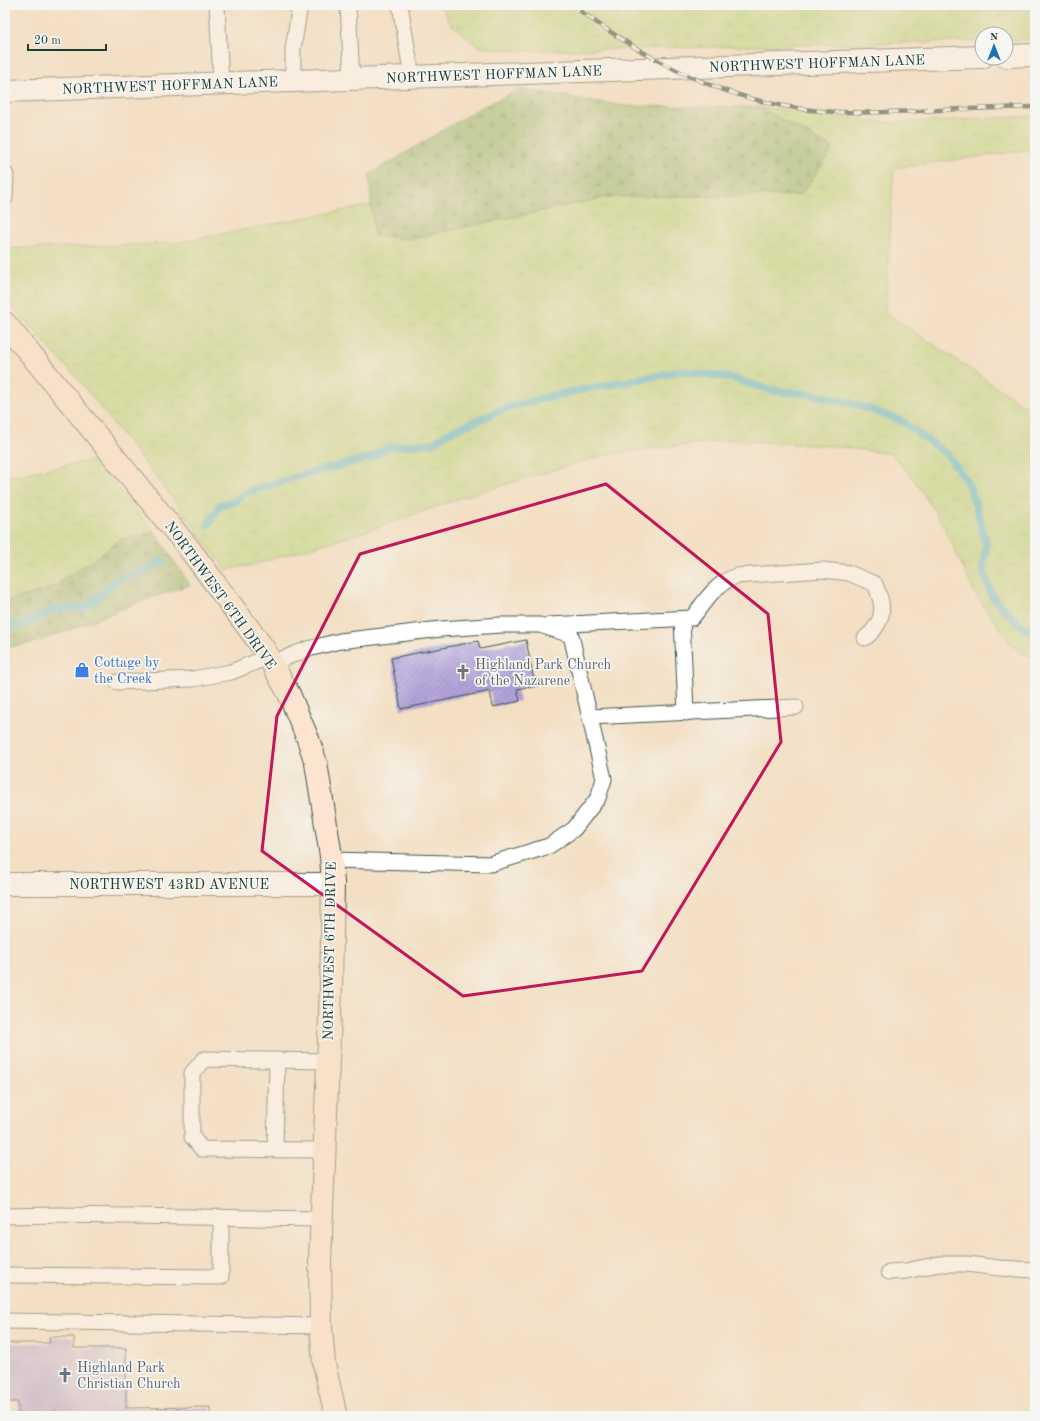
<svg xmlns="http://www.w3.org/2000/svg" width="1040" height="1421" font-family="'Old Standard TT',serif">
<defs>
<pattern id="grass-tufts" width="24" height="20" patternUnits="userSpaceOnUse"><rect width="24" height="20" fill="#b8d980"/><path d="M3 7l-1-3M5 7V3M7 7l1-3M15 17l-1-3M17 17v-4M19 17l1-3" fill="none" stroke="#9ebb6f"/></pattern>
<pattern id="forest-firs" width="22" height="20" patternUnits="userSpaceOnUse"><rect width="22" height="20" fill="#92b96e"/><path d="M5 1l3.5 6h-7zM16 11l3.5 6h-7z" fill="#77985b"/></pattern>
<pattern id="building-hatch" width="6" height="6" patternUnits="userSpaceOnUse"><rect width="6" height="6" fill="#b3a3da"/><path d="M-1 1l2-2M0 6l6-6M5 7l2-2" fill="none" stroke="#9186b2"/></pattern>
</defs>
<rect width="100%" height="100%" fill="#f6f6f2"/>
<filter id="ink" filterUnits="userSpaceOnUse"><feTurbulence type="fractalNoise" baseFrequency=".025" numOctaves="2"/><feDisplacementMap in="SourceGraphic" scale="8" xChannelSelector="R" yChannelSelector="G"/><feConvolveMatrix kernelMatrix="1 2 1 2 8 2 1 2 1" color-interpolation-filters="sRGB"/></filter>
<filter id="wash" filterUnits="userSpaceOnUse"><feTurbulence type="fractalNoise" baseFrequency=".012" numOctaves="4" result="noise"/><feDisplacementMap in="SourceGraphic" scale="16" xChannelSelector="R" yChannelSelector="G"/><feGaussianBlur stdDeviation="0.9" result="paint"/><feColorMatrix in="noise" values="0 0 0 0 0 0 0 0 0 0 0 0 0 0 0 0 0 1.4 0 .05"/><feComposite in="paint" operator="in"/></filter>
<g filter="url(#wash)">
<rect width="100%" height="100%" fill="#f3dfc3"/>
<g fill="url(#grass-tufts)" stroke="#6c8b5a">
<path d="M440 5H1035V39L1006 40V34H982V41L522 51 479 47 451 24Z"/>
<path d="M759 107 891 123 1035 116V149L894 168 885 312 1035 413V661L1013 646 975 594 945 528 918 485 892 454 834 446 726 440 608 454 463 497 361 533 252 565 226 570 164 487 78 379 5 299V249L176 243 371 205 375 235 409 239 607 197 800 195 833 148Z"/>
<path d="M94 460 155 532 120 539 100 555 52 588 5 602V477Z"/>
</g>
<g fill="url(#forest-firs)" stroke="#587b51">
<path d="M521 89 625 106 759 107 833 149 801 195 607 197 409 239 374 235 369 175 478 109Z"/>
<path d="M155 532 190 585 137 603 77 627 33 643 5 648V602L52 588 100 555 120 539Z"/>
</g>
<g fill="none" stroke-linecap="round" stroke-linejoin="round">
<g stroke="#51bacd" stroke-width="8">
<path d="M208 525 220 505 235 502 244 493 310 473 369 458 389 447 433 443 450 432 506 408 560 394 683 371 731 378 770 390 810 394 851 403 900 420 948 455 969 485 979 516 986 544 983 569 992 596 1019 624 1035 635"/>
<path d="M5 626 22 625 58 608H85L117 580 139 572 163 561"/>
</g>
</g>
<g id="blocks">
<g fill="url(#building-hatch)">
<path d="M526 640 535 686 517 689 520 701 493 707 490 691 401 709 391 658 478 641 480 649Z"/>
<path d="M49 1337H74V1348H126V1408L210 1407V1416H33V1414H18V1402H5V1343H50Z"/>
</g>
</g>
</g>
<g filter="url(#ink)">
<use href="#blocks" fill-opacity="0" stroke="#3f5549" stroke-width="1"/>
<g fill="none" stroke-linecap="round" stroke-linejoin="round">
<g stroke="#3f5549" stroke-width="17">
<g id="lane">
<path d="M217 5 221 83"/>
<path d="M348 5 352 79"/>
<path d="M400 5 412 77"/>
<path d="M293 81V49L300 5"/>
<path d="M5 174 6 175 5 198"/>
<path d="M682 619 686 713"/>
<path d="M549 625 692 618C706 600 714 585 736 576L823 570 849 573 875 584C877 590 880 596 881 602 884 618 876 630 865 638"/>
<path d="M272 663 308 649 340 641 441 629 501 625H540L571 635 604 779 598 798 574 829 549 846 490 864 331 860"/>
<path d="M117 682 193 679 231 672 268 657"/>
<path d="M590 717 796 707"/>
<path d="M275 1149 277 1060"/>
<path d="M324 1150 202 1149 192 1137V1073L204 1059 328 1061"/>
<path d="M5 1216 59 1215 322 1219"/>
<path d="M889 1272 906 1271 939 1264H967L999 1268 1035 1270"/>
<path d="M5 1275 221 1277V1217"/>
<path d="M5 1321 321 1326"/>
</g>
</g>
<g stroke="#3f5549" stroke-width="24">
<g id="street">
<path d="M1006 56 1035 55"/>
<path d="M5 91 982 57"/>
<path d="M5 884H333"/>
</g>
</g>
<g stroke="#3f5549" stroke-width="24">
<path id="secondary" d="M5 323 191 551 264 649 289 694 308 739 316 763 331 856 333 884 331 988 320 1261 321 1326 324 1364 336 1416"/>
</g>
<use href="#lane" stroke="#fff" stroke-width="15"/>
<use href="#street" stroke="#fff" stroke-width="22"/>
<use href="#secondary" stroke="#fde4d1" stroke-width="22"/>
<g stroke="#1f3d34" stroke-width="4.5">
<path id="rail" d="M572 5C648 61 725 103 821 111 854 114 887 112 920 111 959 109 997 108 1035 107"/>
</g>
<use href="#rail" stroke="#f6f6f2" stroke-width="3" stroke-dasharray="9" stroke-linecap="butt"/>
</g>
</g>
<path d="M0 0H1040V1421H0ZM606 484 768 614 781 742 642 971 463 996 262 851 277 716 360 554Z" fill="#f3dfc3" fill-opacity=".55" fill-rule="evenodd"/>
<path fill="none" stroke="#c2185b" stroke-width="3" stroke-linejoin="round" d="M606 484 768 614 781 742 642 971 463 996 262 851 277 716 360 554Z"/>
<defs>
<g id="shop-bare" transform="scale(1.2)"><path d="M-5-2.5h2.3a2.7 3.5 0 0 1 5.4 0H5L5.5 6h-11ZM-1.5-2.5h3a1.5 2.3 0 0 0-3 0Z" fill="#3f7fe0" stroke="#f6f6f2" stroke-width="2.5" paint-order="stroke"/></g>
<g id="church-bare" transform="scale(1.2)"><path d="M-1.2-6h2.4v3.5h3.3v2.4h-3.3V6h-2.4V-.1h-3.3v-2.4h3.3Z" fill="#6b7280" stroke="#f6f6f2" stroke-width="2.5" paint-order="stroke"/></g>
</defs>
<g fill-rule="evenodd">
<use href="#shop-bare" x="82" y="670"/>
<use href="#church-bare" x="463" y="672"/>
<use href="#church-bare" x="65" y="1375"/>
</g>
<g text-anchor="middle" stroke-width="3.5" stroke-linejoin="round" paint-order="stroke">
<g font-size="14" fill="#1f3d34" stroke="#f6f6f2">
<text transform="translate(817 63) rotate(-2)" y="5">NORTHWEST HOFFMAN LANE</text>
<text transform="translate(494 74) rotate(-2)" y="5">NORTHWEST HOFFMAN LANE</text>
<text transform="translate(170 85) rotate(-2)" y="5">NORTHWEST HOFFMAN LANE</text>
<text transform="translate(221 595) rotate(54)" y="5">NORTHWEST 6TH DRIVE</text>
<text x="169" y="889">NORTHWEST 43RD AVENUE</text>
<text transform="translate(329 951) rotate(-89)" y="5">NORTHWEST 6TH DRIVE</text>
</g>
<g font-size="14" fill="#366cbe" stroke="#f6f6f2" text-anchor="start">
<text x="94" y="667">Cottage by<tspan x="94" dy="16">the Creek</tspan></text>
</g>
<g font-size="14" fill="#5b616d" stroke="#f6f6f2" text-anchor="start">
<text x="475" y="669">Highland Park Church<tspan x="475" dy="16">of the Nazarene</tspan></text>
<text x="77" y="1372">Highland Park<tspan x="77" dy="16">Christian Church</tspan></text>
</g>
</g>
<rect width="1040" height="1421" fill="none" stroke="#f6f6f2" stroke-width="20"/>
<g transform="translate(994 46)"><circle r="19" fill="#f6f6f2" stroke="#a0aca6"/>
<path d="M0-3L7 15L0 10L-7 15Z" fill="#1f6fb2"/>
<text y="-6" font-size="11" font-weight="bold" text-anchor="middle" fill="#1f3d34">N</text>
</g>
<path d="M28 44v6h78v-6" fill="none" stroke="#1f3d34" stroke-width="2"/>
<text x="34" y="44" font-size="12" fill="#1f3d34" stroke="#f6f6f2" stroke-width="3" paint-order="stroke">20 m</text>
</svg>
